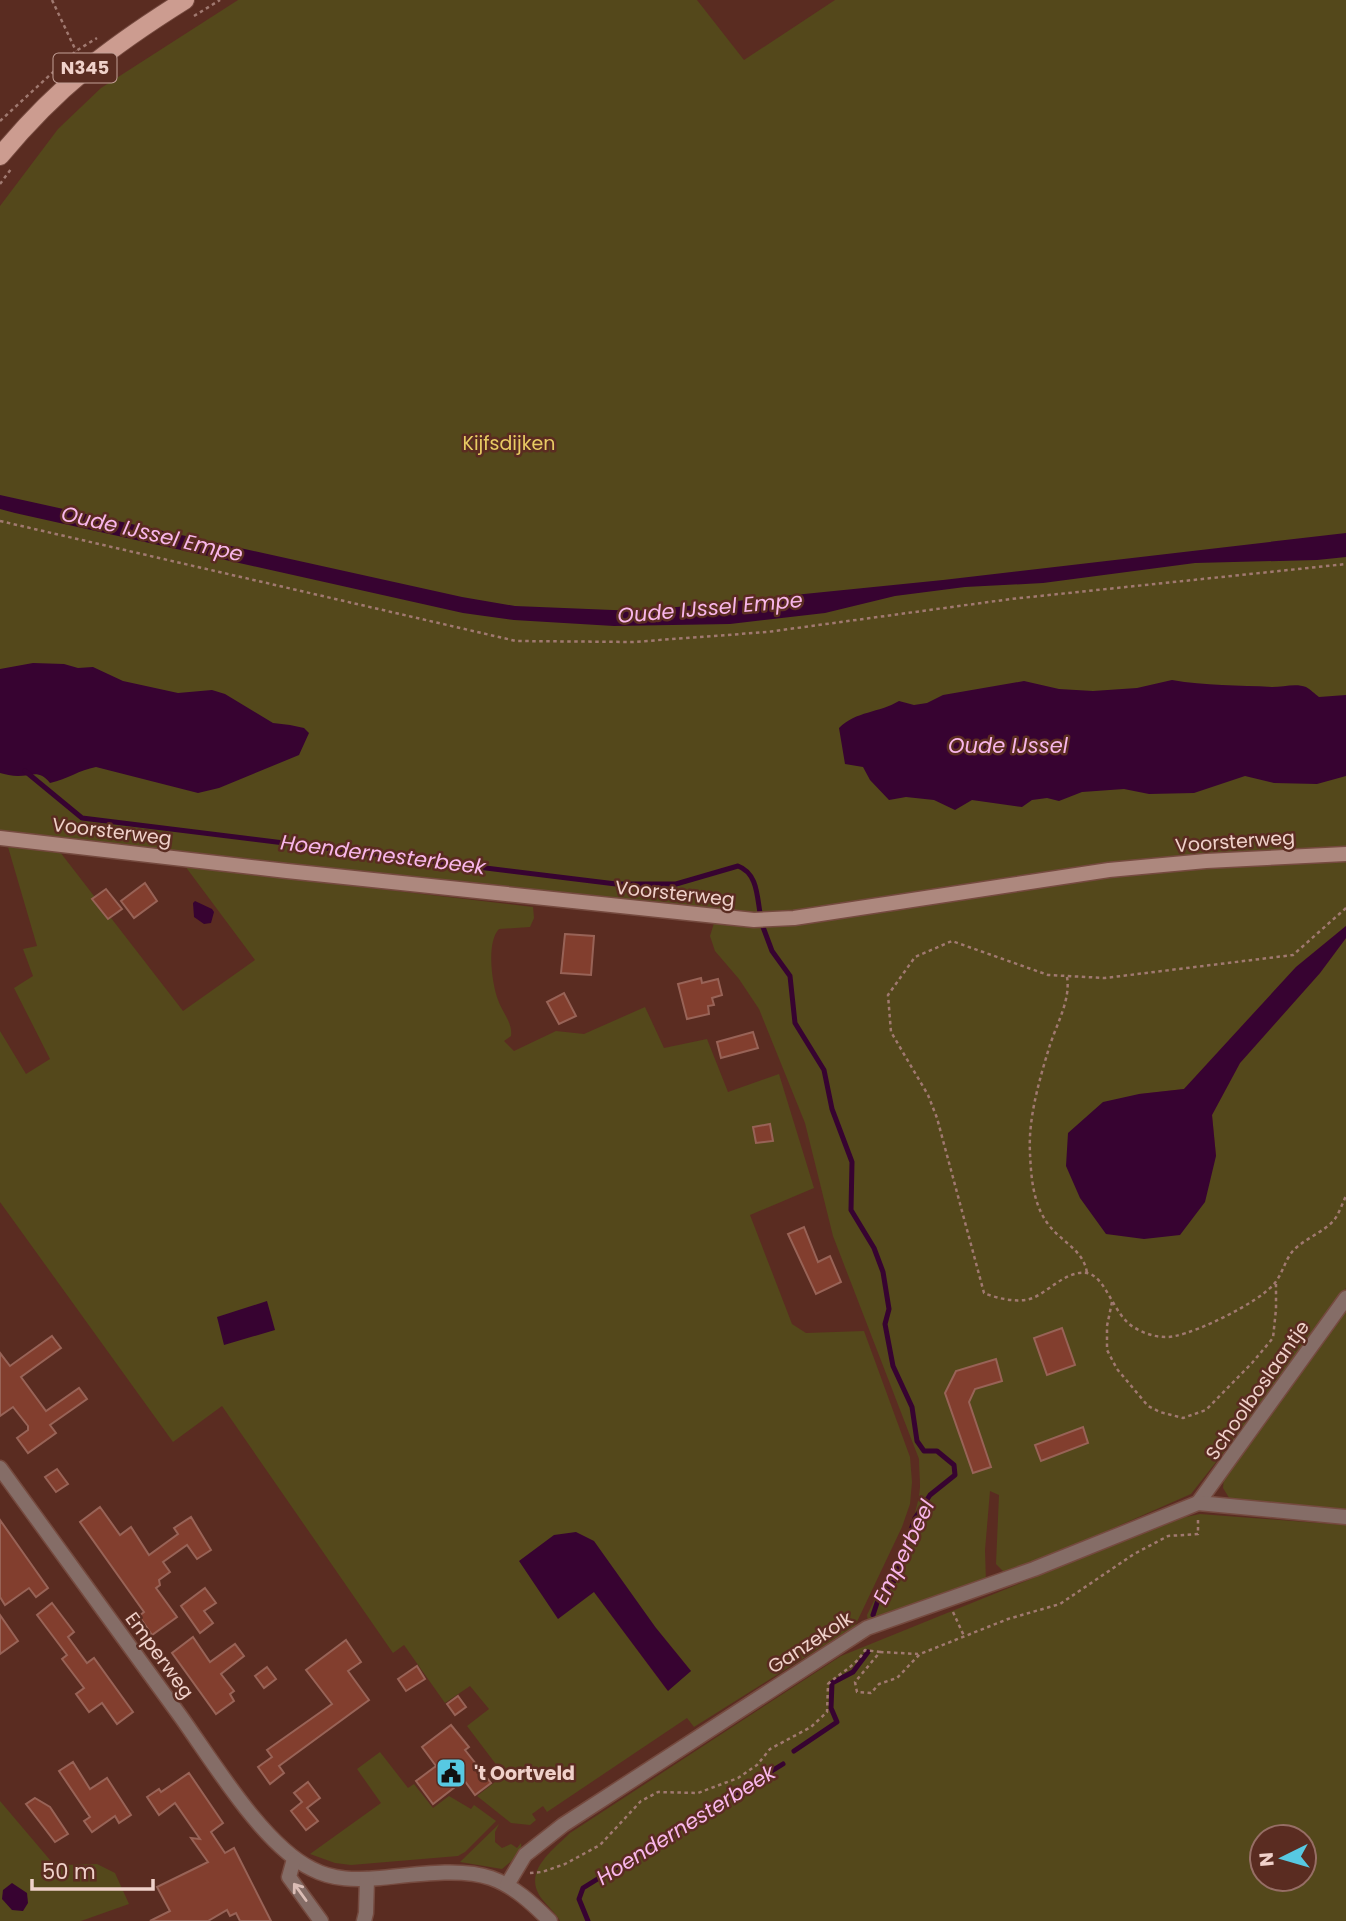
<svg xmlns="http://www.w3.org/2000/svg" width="1346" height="1921" font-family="Poppins,sans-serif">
<rect width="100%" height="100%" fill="#5a2c21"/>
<g fill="#54481b" fill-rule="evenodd">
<path d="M238 0H697L744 60 835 0H1346V849L1108 864 793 911 755 914 285 865 0 831V206L58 129 101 88Z"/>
<path d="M8 847 60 852 183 1011 255 960 185 866 533 907 534 918 530 927 499 929C486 942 492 984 498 1000 502 1012 513 1023 511 1036L504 1041 514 1051 556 1031 584 1034 645 1007 664 1048 707 1039 728 1092 779 1074 814 1188 750 1215 792 1324 806 1333 864 1331 910 1457 912 1482 910 1504 902 1527 855 1626 694 1727 687 1718 547 1812 543 1806 532 1814 536 1820 530 1825 511 1823 477 1796 504 1775 467 1726 489 1709 470 1686 445 1703 404 1645 393 1653 222 1406 173 1442 0 1202V1031L26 1074 50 1059 14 988 33 976 23 949 37 946ZM594 1592 656 1628 691 1671 667 1690Z"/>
<path d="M1346 861V926L1296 967 1184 1089 1139 1094 1216 1156 1212 1115 1240 1063 1320 973 1346 938V1288L1264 1401 1191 1494 1007 1575 996 1564 999 1495 990 1491 985 1550 986 1582 868 1622 867 1615C885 1578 917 1528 920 1487 920 1477 919 1468 919 1459L833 1236 805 1123 759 1009 739 979 715 951 710 936 714 923 755 926 1109 877 1206 867Z"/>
<path d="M1346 1305V1512L1231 1501 1223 1488 1224 1476Z"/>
<path d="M1200 1514 1346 1525V1921H560C555 1912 548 1907 542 1899 521 1872 553 1850 570 1833L841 1656 1181 1518ZM1304 1837V1879H1262V1837Z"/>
<path d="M380 1752 408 1788 414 1784 433 1808 449 1796 471 1809 474 1805 496 1821 465 1852 458 1856 351 1865 335 1863 310 1854 381 1803 357 1769Z"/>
<path d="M0 1801 50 1860 64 1865 97 1864 115 1873 129 1904 81 1921H0Z"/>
<path d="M499 1824 495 1832V1842L502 1848 511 1844 517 1848 521 1843 522 1852 502 1869 460 1862Z"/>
</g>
<g fill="#370331">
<path d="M0 495 462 597 515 606 637 611 943 580 1346 533V557L1317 560 1195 563 1043 583 965 587 895 596 825 613 730 624 614 626 514 620 463 613 15 513 0 509Z"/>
<path d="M33 663 64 664 78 668 93 667 123 681 178 693 212 690 225 694 273 723 290 725 304 728 309 733 299 755 219 788 198 793 96 767C79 770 68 779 50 783 39 769 32 776 18 776 12 776 5 774 0 773V669Z"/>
<path d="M1172 680C1205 686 1239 685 1272 687 1283 687 1296 683 1306 687 1310 689 1315 694 1319 697L1346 695V776L1317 784 1274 783 1245 776 1194 793 1149 794 1124 789 1082 792 1059 801 1047 798 1032 800 1022 807 972 800 955 810 934 800 906 797 889 800 870 780 863 767 845 764 839 728C856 711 879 713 899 701L914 705 927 703 943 695 1024 681 1059 689 1093 691 1137 688Z"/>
<path d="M195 901 212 909 214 912 211 923 204 924 194 917 193 903Z"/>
<path d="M1346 926V938L1320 973 1240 1063 1212 1115 1216 1156 1205 1202 1180 1235 1144 1239 1106 1234 1080 1198 1066 1166 1068 1133 1103 1102 1139 1094 1184 1089 1296 967Z"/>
<path d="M267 1301 275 1330 224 1345 217 1317Z"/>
<path d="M576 1532 594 1541 656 1628 691 1671 668 1691 594 1592 558 1619 519 1561 554 1535Z"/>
<path d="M12 1883 27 1893 28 1903 23 1911 12 1910 2 1899 3 1890Z"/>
</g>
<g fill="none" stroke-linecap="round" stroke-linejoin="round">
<g stroke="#370331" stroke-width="5">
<path d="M25 771 82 818 616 884H676L738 866C757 873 757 895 760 913"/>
<path d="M763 927 772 951 790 976 795 1023 824 1070 832 1109 852 1162 851 1210 874 1248 883 1272 889 1309 885 1324 893 1366 912 1407 917 1441 924 1451H937L954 1465 955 1475 930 1495 915 1518 894 1581 879 1597 873 1615"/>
<path d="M794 1751 837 1722 831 1708 832 1683 853 1672 868 1652"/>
<path d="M588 1921 579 1899 583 1888 783 1764"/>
</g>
</g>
<g fill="#823e2e" stroke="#986357" stroke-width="2">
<path d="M145 883 157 901 134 918 121 901Z"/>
<path d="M106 889 122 909 108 919 92 899Z"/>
<path d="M565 934 594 936 591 975 561 973Z"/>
<path d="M701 978 702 983 718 979 722 995 712 998 714 1005 708 1006 709 1014 687 1019 678 984Z"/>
<path d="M564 993 576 1016 559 1024 547 1002Z"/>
<path d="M753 1032 758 1048 721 1058 717 1042Z"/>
<path d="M770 1124 773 1141 756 1143 753 1127Z"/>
<path d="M804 1227 818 1262 830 1256 841 1282 816 1294 788 1234Z"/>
<path d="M1062 1328 1075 1365 1047 1375 1034 1338Z"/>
<path d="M52 1336 61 1348 21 1377 46 1411 79 1388 87 1399 50 1425 56 1433 28 1453 17 1438 28 1430V1426L13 1407 0 1416V1353L10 1366Z"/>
<path d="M996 1359 1002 1381 975 1389 969 1402 991 1467 973 1473 945 1393 956 1371Z"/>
<path d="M1083 1427 1088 1443 1041 1461 1035 1445Z"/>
<path d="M57 1469 68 1484 56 1492 45 1477Z"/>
<path d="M100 1507 120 1535 131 1527 149 1555 178 1534 174 1528 191 1517 211 1550 197 1559 187 1545 163 1562 170 1572 159 1580 160 1585 156 1588 177 1617 152 1635 139 1616 144 1612 80 1522Z"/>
<path d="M0 1520 48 1588 36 1597 29 1588 5 1605 0 1597Z"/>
<path d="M205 1588 216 1603 204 1611 213 1623 200 1633 181 1606Z"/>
<path d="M52 1603 74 1632 68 1637 87 1663 94 1658 133 1712 117 1724 102 1703 89 1712 76 1694 84 1688 62 1659 67 1655 37 1615Z"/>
<path d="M0 1615 18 1641 0 1654Z"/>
<path d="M193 1637 210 1662 235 1644 244 1656 221 1674 234 1691 230 1694 234 1701 216 1714 172 1653Z"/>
<path d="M346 1640 361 1662 348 1671 369 1700 279 1766 284 1773 270 1784 258 1767 272 1757 267 1750 332 1704 306 1670Z"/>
<path d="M417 1666 425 1679 406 1691 398 1679Z"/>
<path d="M267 1667 276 1679 264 1688 255 1676Z"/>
<path d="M458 1696 466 1707 455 1715 447 1704Z"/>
<path d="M451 1725 469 1747 465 1750 491 1783 475 1795 464 1780 433 1804 416 1781 436 1766 422 1747Z"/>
<path d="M73 1762 90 1789 107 1778 131 1815 119 1823 115 1816 92 1832 84 1821 90 1817 59 1771Z"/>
<path d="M189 1773 223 1823 211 1832 225 1853 234 1848 271 1921H240L236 1913 230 1916 227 1910 208 1921H150L170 1911 157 1887 208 1862 191 1838 200 1839 175 1803 159 1815 147 1797 159 1789 161 1792Z"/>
<path d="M308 1782 320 1798 307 1808 318 1821 306 1830 291 1811 302 1802 294 1793Z"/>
<path d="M35 1798 50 1807 68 1834 55 1842 26 1804Z"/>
</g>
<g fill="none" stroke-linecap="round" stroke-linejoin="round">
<g stroke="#754a3f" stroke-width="17">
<g id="street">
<path d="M0 1468C60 1551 121 1634 181 1717 214 1763 263 1845 312 1869 333 1880 356 1880 380 1878 411 1875 461 1867 491 1878 514 1886 533 1904 550 1921"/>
<path d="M1198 1503 1346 1298"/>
<path d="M294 1859 289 1877 321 1921"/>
<path d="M507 1885 525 1855 563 1825 867 1628 1034 1569 1198 1503 1346 1517"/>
<path d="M364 1921 366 1913 367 1879"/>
</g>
</g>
<g stroke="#754a3f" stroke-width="17">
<path id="secondary" d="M0 838 287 871 754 920 794 918 1109 870 1206 861 1346 854"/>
</g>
<g stroke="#754a3f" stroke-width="20">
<path id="primary" d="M0 156C57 87 110 47 185 0"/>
</g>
<g stroke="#a07970" stroke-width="2.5" stroke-dasharray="3.5 3.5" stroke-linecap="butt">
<path d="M52 0 76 51"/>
<path d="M194 16 220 0"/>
<path d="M0 121 76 51 97 38"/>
<path d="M0 184 11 169"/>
<path d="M0 521 516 641 633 642 767 632 1011 599 1346 564"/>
<path d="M1346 908 1293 955 1105 978 1048 975 952 941 915 957 888 995 891 1032 928 1095 937 1118 984 1293C998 1299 1021 1304 1035 1297 1051 1289 1068 1270 1087 1273 1107 1277 1113 1316 1135 1328 1147 1335 1161 1339 1175 1336 1200 1331 1257 1303 1273 1285 1282 1276 1284 1262 1292 1252 1303 1239 1323 1233 1334 1220 1339 1214 1342 1204 1346 1196"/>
<path d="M1067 977C1071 1000 1056 1025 1049 1048 1039 1081 1028 1119 1030 1153 1031 1177 1033 1204 1048 1224 1061 1242 1084 1250 1087 1273"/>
<path d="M1112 1302 1107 1326V1350L1117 1369 1148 1406 1160 1412 1183 1418 1206 1410 1252 1363 1273 1338 1276 1309V1284"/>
<path d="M953 1612 964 1636"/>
<path d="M880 1652 918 1654"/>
<path d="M530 1873 542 1872 565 1864 600 1845 641 1801 658 1792 698 1793 738 1778 757 1765 770 1749 811 1727 827 1712 828 1684C842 1671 854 1668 865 1650L880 1652 855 1682 857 1692 871 1693 879 1684 897 1678 920 1654 1008 1619 1060 1604 1134 1554 1168 1536 1198 1534V1520"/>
</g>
<use href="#street" stroke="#856d67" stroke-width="14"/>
<use href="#secondary" stroke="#ad887e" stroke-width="14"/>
<use href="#primary" stroke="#cc9c90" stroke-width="18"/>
</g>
<defs><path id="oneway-shaft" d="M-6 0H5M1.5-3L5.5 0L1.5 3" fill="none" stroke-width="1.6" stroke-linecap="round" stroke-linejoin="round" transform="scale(1.75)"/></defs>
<use stroke="#dbbdb6" href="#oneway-shaft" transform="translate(300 1892) rotate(-126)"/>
<defs>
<g id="civic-square" transform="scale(1.575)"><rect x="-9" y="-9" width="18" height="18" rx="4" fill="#57c9e2" stroke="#5a2c21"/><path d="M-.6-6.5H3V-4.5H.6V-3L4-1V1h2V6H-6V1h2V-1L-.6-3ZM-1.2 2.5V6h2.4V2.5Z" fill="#111"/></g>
</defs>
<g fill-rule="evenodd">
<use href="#civic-square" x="451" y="1773"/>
</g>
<g text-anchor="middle" stroke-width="5" stroke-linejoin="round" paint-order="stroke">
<rect fill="#5a2c21" stroke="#c3a097" stroke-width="2" x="53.5" y="53.5" width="63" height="29" rx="5"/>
<g font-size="18" font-weight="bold" fill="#f0d1ca">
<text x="85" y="74">N345</text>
</g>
<g font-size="19" fill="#e8cb63" stroke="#5a2c21">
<text x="509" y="450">Kijfsdijken</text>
</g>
<g font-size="19" fill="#f0d1ca" stroke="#5a2c21">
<text transform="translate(112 831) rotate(7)" y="7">Voorsterweg</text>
<text transform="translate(1235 841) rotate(-4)" y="7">Voorsterweg</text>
<text transform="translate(675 893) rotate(6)" y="7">Voorsterweg</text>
<text transform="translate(1257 1390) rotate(-55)" y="7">Schoolboslaantje</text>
<text transform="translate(810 1642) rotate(-33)" y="7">Ganzekolk</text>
<text transform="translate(160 1655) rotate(54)" y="7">Emperweg</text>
</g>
<g font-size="19" font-weight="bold" fill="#f0d1ca" stroke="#5a2c21" text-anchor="start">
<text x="474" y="1780">'t Oortveld</text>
</g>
<g font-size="21" font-style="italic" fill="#f8b6ea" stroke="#5a2c21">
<text transform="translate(152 534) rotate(13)" y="7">Oude IJssel Empe</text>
<text transform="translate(710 608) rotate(-5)" y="7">Oude IJssel Empe</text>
<text x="1008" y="753">Oude IJssel</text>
<text transform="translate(383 855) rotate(7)" y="7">Hoendernesterbeek</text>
<text transform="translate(904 1552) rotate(-64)" y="7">Emperbeel</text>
<text transform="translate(686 1825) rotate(-32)" y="7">Hoendernesterbeek</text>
</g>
</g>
<g transform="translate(1283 1858) rotate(265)"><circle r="33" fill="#5a2c21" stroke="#966e65" stroke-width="2"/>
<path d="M0-5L12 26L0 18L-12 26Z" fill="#57c9e2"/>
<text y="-10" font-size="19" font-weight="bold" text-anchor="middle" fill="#f0d1ca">N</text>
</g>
<path d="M32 1879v10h121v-10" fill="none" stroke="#f0d1ca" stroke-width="3.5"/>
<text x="42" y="1879" font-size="21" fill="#f0d1ca" stroke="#5a2c21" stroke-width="5" paint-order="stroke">50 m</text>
</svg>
